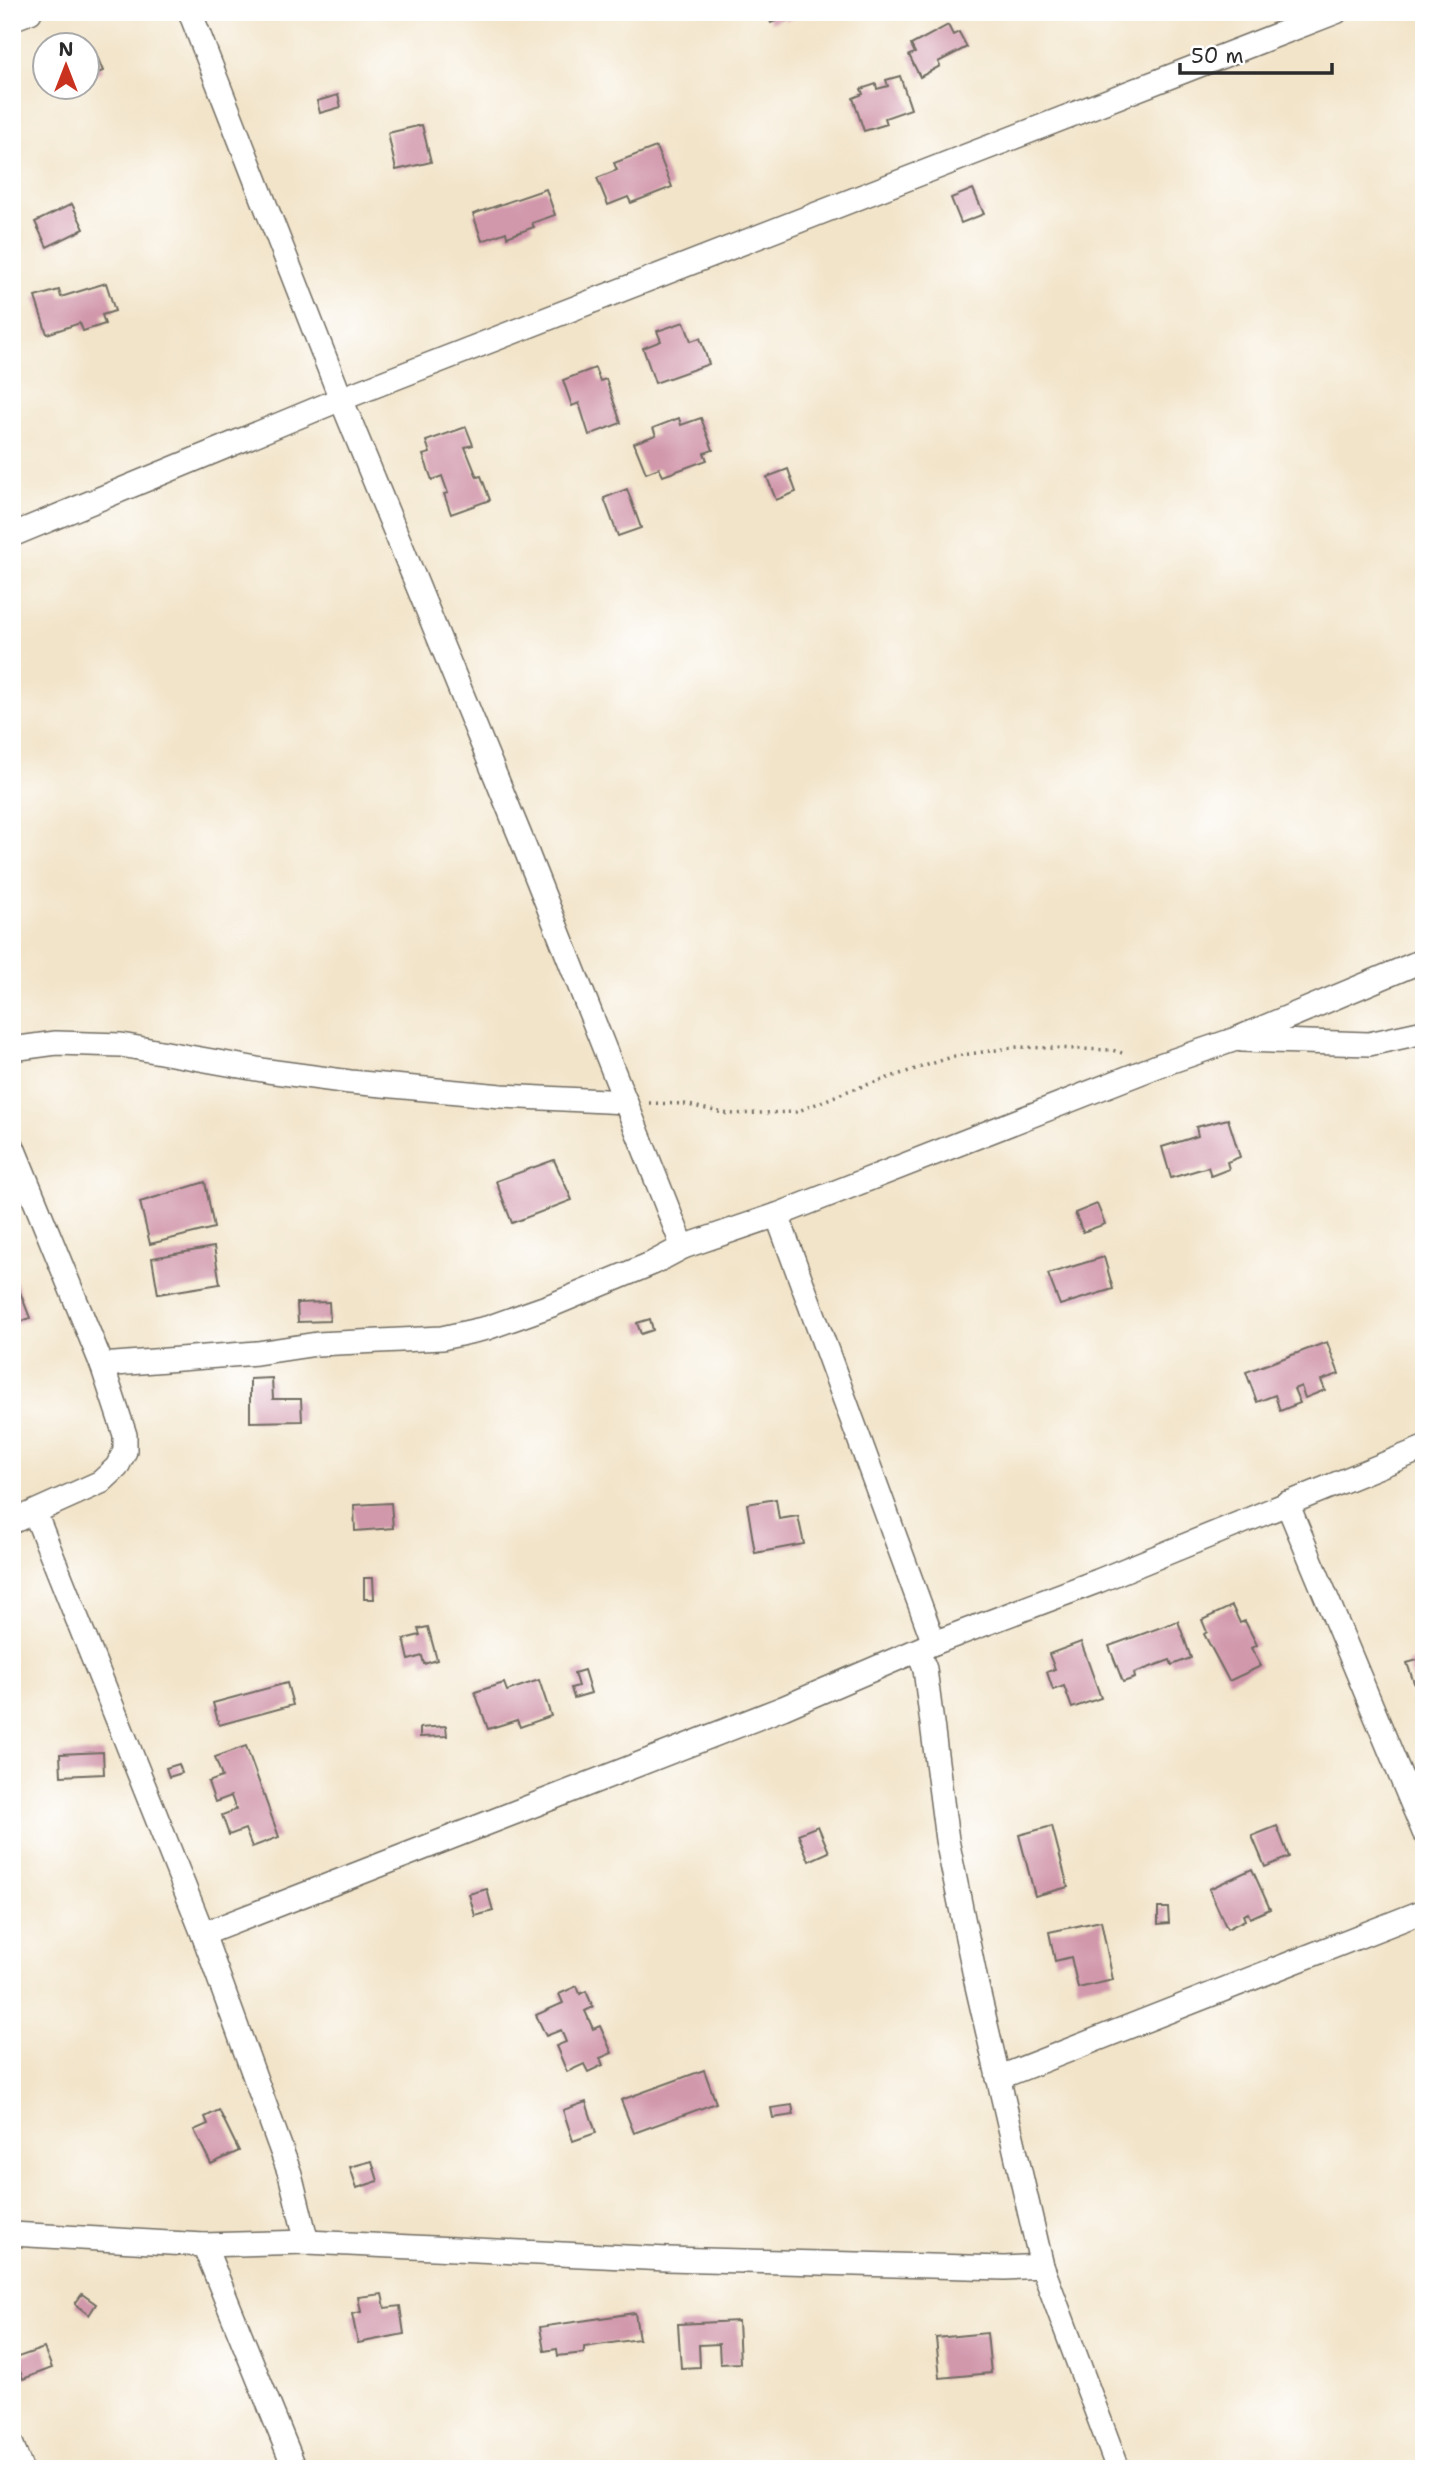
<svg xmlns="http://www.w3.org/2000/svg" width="1436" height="2481" font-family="'Shantell Sans',sans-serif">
<rect width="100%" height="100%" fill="#fff"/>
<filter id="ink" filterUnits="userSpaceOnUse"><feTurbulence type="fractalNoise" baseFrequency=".0143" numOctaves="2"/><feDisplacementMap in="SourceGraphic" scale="14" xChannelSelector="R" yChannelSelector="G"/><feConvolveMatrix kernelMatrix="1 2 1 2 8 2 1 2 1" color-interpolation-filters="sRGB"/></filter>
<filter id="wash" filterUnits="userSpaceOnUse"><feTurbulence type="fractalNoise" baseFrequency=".00686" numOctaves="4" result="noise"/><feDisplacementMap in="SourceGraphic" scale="28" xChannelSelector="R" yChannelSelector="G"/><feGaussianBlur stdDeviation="1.57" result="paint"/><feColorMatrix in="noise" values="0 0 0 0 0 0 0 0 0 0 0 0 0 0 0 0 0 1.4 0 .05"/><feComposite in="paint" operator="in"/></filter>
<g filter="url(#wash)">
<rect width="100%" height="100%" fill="#f2e4c9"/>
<g id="blocks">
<g fill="#d197ab">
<path d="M766 12H808L786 21 785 17 771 23Z"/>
<path d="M948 25 953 35 959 32 967 47 938 62 940 66 920 77 909 55 915 53 911 45Z"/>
<path d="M94 49 103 71 88 77V52Z"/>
<path d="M900 76 911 109 885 118 887 124 864 131 853 98 863 94 861 89 876 84 877 89 888 86 886 80Z"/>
<path d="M338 95 341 107 320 113 317 101Z"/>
<path d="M422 125 431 162 396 170 388 133Z"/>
<path d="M656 147 672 187 631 203 628 197 608 205 597 178 617 170 614 163Z"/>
<path d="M546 189 555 215 532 223 534 227 507 237 506 232 482 241 473 214Z"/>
<path d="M973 189 984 214 961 223 951 198Z"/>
<path d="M72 204 84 229 47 247 35 222Z"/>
<path d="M106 283 115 311 102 315 105 324 83 331 80 323 47 334 35 297 59 290 61 297Z"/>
<path d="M684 322 691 341 700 338 709 364 655 383 643 348 661 341 657 331Z"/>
<path d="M595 368 600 381 606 379 621 423 589 435 579 403 572 406 563 380Z"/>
<path d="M679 418 681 425 701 418 713 450 704 453 707 460 663 476 659 468 646 473 634 443 656 435 653 428Z"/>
<path d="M466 427 473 445 465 447 477 477 481 476 490 500 451 514 444 494 448 493 442 476 432 480 423 455 430 453 426 441Z"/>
<path d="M788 469 796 492 776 500 767 477Z"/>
<path d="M627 489 641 528 618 536 604 498Z"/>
<path d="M1228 1119 1240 1157 1227 1162 1229 1169 1211 1176 1208 1167 1171 1178 1162 1147 1198 1136 1196 1127Z"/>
<path d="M554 1160 572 1200 512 1223 496 1181Z"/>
<path d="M205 1182 214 1228 150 1244 140 1202Z"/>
<path d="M1097 1204 1105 1224 1083 1232 1075 1213Z"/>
<path d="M214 1247 220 1284 158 1294 152 1258Z"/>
<path d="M1104 1257 1113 1289 1060 1305 1048 1274Z"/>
<path d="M12 1271 30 1318 12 1325Z"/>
<path d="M329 1302 330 1321 298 1322 297 1303Z"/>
<path d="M650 1319 653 1330 641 1334 637 1323Z"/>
<path d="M1327 1342 1339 1374 1321 1380 1325 1390 1305 1398 1301 1386 1294 1389 1300 1403 1280 1411 1275 1395 1257 1402 1246 1372Z"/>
<path d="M272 1378 273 1399H301L302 1421 250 1422V1379Z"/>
<path d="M776 1499 779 1519 798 1516 804 1544 755 1553 747 1504Z"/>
<path d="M391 1503 393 1528 355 1531 354 1505Z"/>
<path d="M364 1578H373L374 1599H364Z"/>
<path d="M1232 1606 1240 1623 1245 1621 1257 1645 1251 1648 1261 1666 1229 1681 1204 1634 1207 1632 1202 1620Z"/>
<path d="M1178 1621 1191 1658 1172 1665 1170 1660 1134 1673 1135 1678 1123 1682 1109 1646Z"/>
<path d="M428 1627 437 1660 424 1664 422 1656 409 1660 404 1639 420 1635 418 1629Z"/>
<path d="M1081 1642 1101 1698 1072 1708 1064 1686 1053 1690 1047 1672 1055 1669 1049 1654Z"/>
<path d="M1424 1658V1692L1418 1694 1407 1663Z"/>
<path d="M584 1670 591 1693 574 1698 571 1688 578 1686 574 1673Z"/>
<path d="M539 1680 551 1716 520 1727 517 1720 488 1729 475 1692 504 1683 507 1691Z"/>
<path d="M287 1683 293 1705 219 1725 213 1703Z"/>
<path d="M446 1726 447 1736 420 1737V1728Z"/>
<path d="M246 1746 279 1837 252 1847 245 1829 229 1835 222 1815 236 1810 231 1796 215 1802 208 1782 222 1777 215 1757Z"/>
<path d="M103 1752 104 1774 61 1776 60 1754Z"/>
<path d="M179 1764 182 1773 169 1777 166 1768Z"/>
<path d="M818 1826 829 1852 809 1861 798 1834Z"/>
<path d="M1052 1826 1068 1887 1035 1896 1019 1835Z"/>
<path d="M1277 1826 1289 1857 1265 1867 1252 1836Z"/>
<path d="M1252 1869 1270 1909 1250 1918 1248 1913 1243 1915 1245 1920 1227 1929 1209 1889Z"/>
<path d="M487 1889 493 1911 475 1916 469 1894Z"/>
<path d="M1158 1908H1168L1169 1923 1158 1924Z"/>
<path d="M1101 1921 1113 1980 1078 1988 1071 1957 1055 1961 1049 1932Z"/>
<path d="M577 1986 580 1994 586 1991 593 2007 585 2011 593 2029 600 2026 612 2053 600 2058 603 2065 588 2072 584 2064 567 2072 556 2046 566 2042 561 2030 546 2036 536 2015 563 2003 559 1994Z"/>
<path d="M704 2070 716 2103 634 2133 621 2100Z"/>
<path d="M586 2102 596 2133 573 2141 563 2110Z"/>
<path d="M792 2105 794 2115 773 2118 771 2108Z"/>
<path d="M219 2110 239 2151 211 2164 194 2130 208 2124 205 2117Z"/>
<path d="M372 2161 378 2181 357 2188 350 2167Z"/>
<path d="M82 2294 96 2304 89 2315 75 2304Z"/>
<path d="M382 2294 385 2308 400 2306 404 2334 358 2343 352 2314 361 2312 358 2297Z"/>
<path d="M635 2313 639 2339 584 2347V2353L558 2356 557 2349 544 2351 540 2327Z"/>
<path d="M738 2321 740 2363 720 2364 719 2344 699 2345 700 2367 681 2368 678 2324Z"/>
<path d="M987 2333 991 2373 940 2378 936 2338Z"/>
<path d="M44 2348 52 2368 23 2379 15 2358Z"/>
</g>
</g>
</g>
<g filter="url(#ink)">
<use href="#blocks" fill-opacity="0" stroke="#716c62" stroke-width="2"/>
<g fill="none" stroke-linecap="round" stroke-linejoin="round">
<g stroke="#716c62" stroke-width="26">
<g id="minor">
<path d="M190 12 341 399 525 848 683 1247 777 1215 1160 1065 1236 1039 1424 960"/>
<path d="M12 19 30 12"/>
<path d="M12 535 341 399 1336 12"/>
<path d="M1242 1040 1369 1044 1424 1032"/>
<path d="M12 1049 56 1043 121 1045 268 1071 350 1082 501 1096 626 1102"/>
<path d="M12 1145 102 1365 125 1435V1451L117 1467 101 1482 12 1522"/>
<path d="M777 1215 934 1643"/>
<path d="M102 1365 257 1353 317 1344 442 1338 487 1328 552 1305 653 1263 683 1247"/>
<path d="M1287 1503 1424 1832"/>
<path d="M35 1513 203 1934 783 1708 934 1643 1098 1581 1424 1448"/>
<path d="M918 1651 925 1669 947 1840 977 1986 1042 2266 1118 2469"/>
<path d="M203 1934 290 2174 307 2242"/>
<path d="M998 2078 1424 1911"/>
<path d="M12 2234 204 2245 307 2242 667 2259 1005 2268 1042 2266"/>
<path d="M204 2245 295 2469"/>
<path d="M12 2445 21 2469"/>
</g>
</g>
<path stroke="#716c62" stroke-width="3.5" stroke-dasharray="2 5" stroke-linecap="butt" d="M649 1103 684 1104 728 1114 796 1112 848 1091 955 1056 1018 1047 1112 1050 1126 1054"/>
<use href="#minor" stroke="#fff" stroke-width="23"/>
</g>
</g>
<rect width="1436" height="2481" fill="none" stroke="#fff" stroke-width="42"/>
<g transform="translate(66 66)"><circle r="33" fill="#ffffff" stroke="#aaaaaa" stroke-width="2"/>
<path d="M0-5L12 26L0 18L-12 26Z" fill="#c8321e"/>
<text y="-10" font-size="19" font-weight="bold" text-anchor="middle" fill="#2b2b2b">N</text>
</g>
<path d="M1180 63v10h152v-10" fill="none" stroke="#2b2b2b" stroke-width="3.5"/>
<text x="1191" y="63" font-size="21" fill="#2b2b2b" stroke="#ffffff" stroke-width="5" paint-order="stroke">50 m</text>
</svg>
